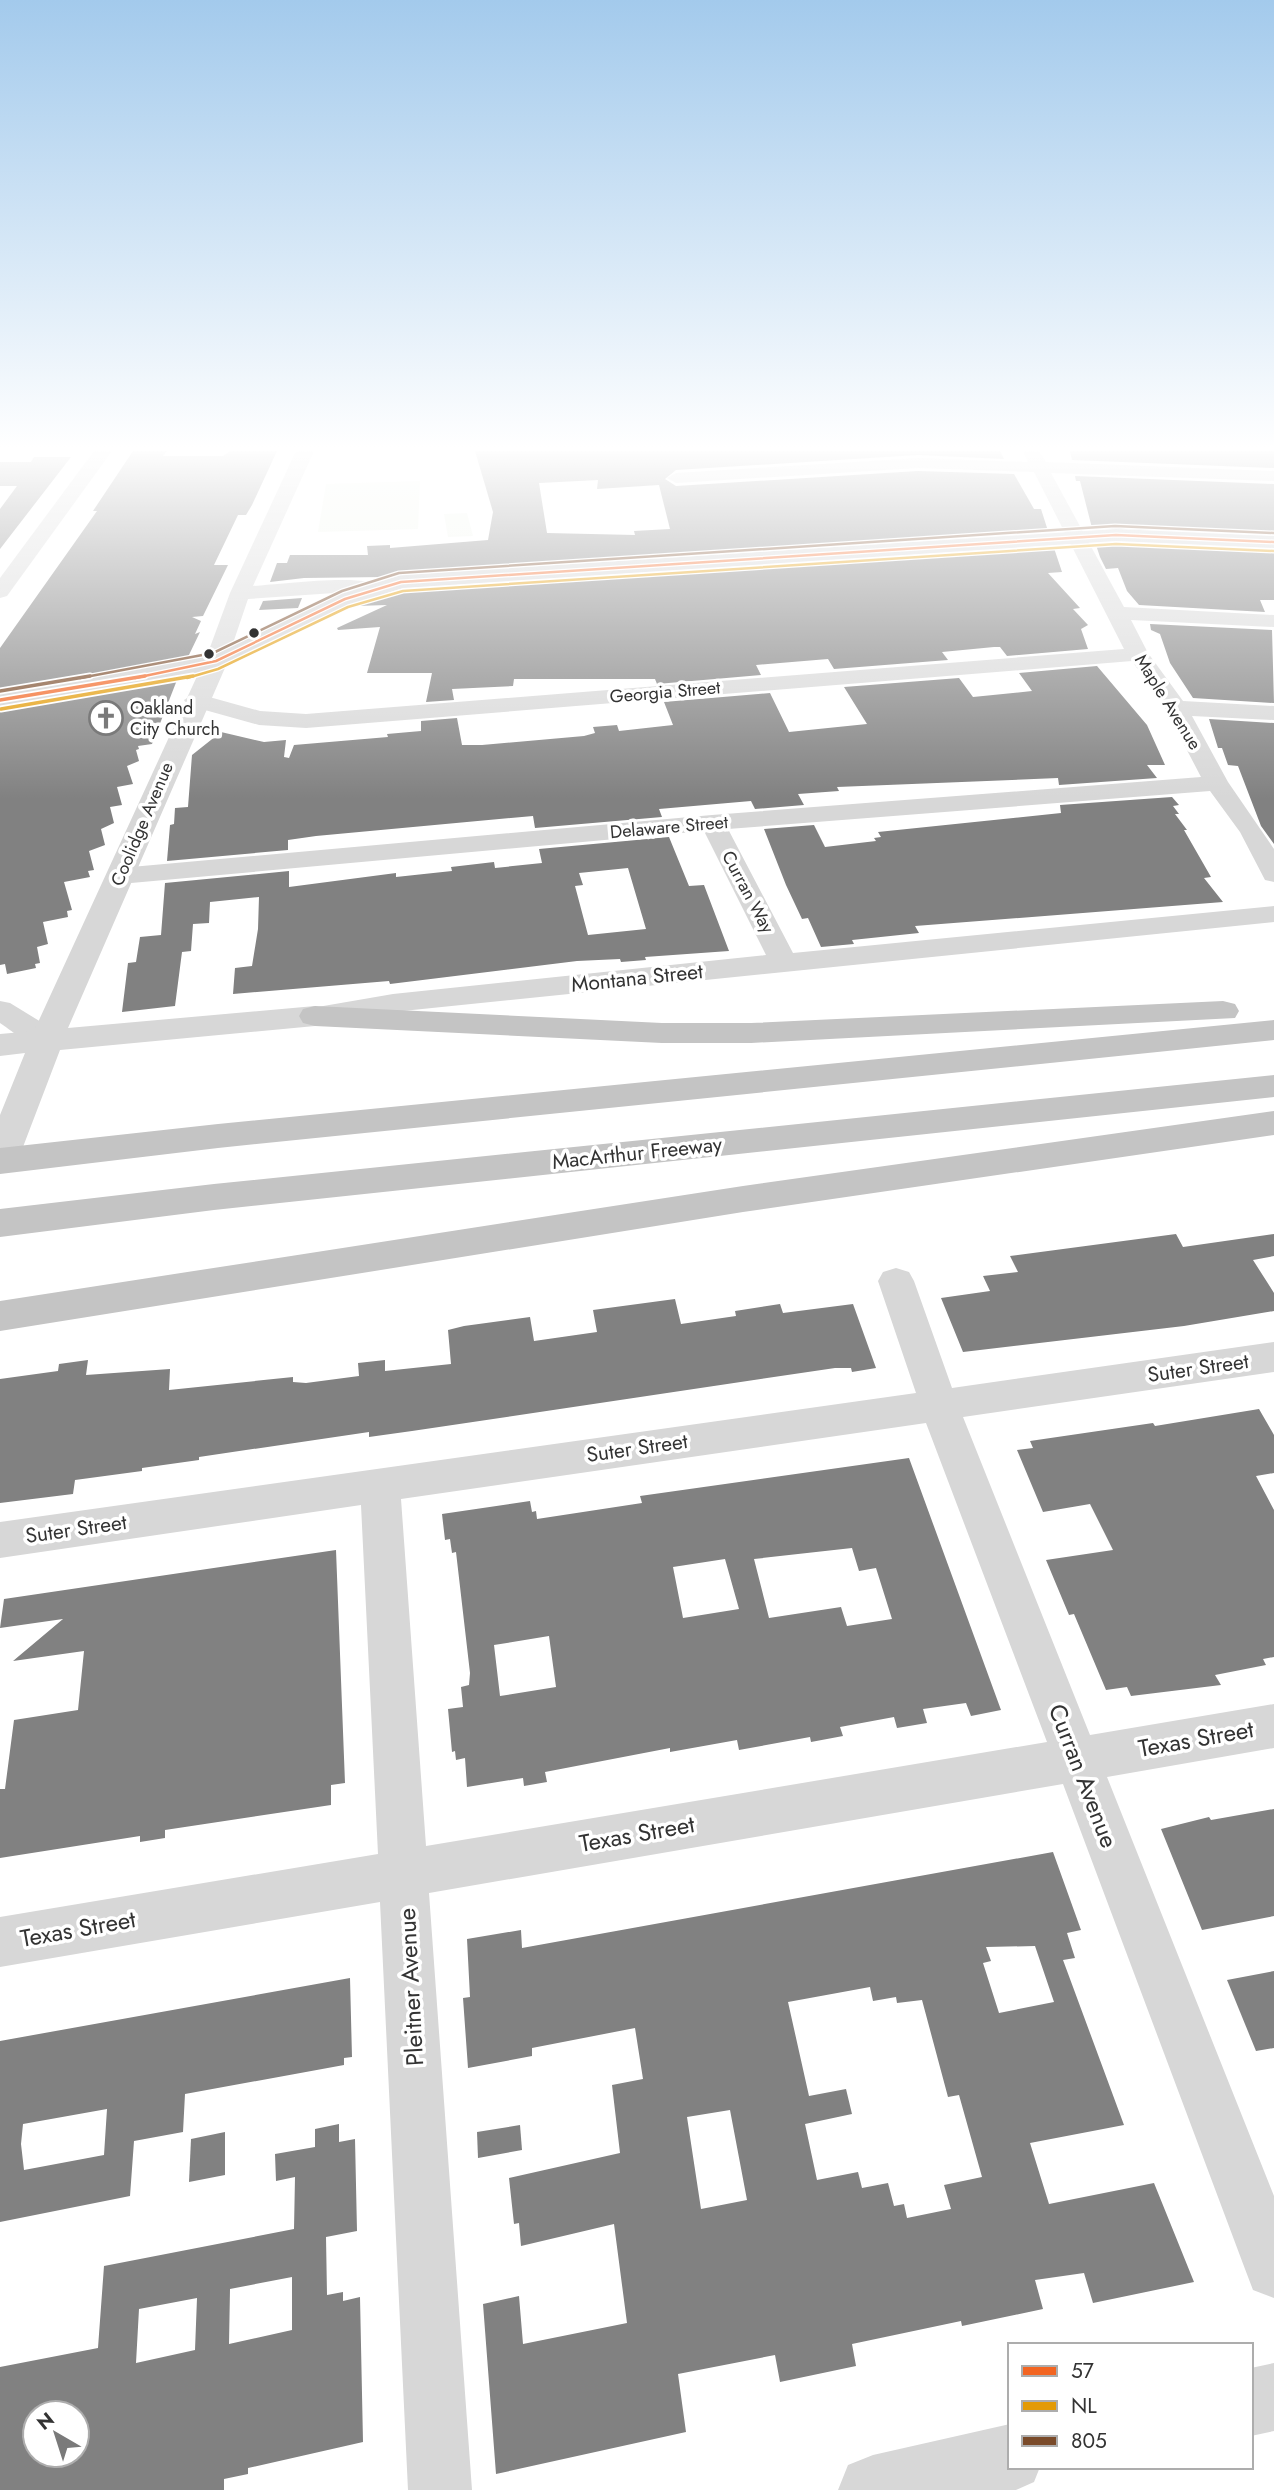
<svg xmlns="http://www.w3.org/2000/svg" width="1274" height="2490" font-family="Jost,sans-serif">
<rect width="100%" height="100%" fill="#fff"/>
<g fill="#f1f5ed">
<path d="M420 481 418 529 318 532 326 484Z"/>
<path d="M467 513 473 536 448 537 444 514Z"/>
</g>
<g fill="#818181" fill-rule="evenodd">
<path d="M133 451H167L163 456H223L230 451H277L252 505 246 515H238L214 565H228L203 616 192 617 201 621 195 634 200 632 188 657 0 690V648L97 511H93Z"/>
<path d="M475 451H1000L1004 459 918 455 676 470 665 479 676 486 918 471 1014 474 1034 509H1041L1048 531 401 572 384 577 304 578 270 582 277 563H287L290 555H368L367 546 390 545V548L488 540 493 512ZM598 480 597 489 659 485 670 529 634 531 635 535 547 533 539 483Z"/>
<path d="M1070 451H1274V468L1072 460Z"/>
<path d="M34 457H71L0 549V509L17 486H0V462H31Z"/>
<path d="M1075 476 1274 484V533L1092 528 1080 481H1076Z"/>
<path d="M1116 544 1274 551V600H1260L1265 612 1139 605 1127 591 1118 568 1106 569 1100 557 1096 545Z"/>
<path d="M1054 548 1062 572 1048 573 1080 608 1073 609 1088 625 1081 629 1088 649 1007 656 1000 647H994L942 652 948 660 834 669 828 659 756 665 761 675 657 684 655 679H514L513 686 452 689 454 700 426 702 432 673H367L380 627 338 630 337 628 387 605 357 606 403 591Z"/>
<path d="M302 598 298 608 259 610 263 601Z"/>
<path d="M1150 624 1272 630 1274 703 1193 698 1170 663 1160 634 1151 630Z"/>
<path d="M1097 666 1147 725 1165 765H1147L1157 778 1059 785 1058 778 837 787 839 791 798 794 804 805 755 809 751 801 659 809 662 817 535 828 533 816 316 836 288 840V850L167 861 170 825 174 824 175 808 188 807 192 755 221 732 264 742 286 740 284 757 289 758 294 745 388 737 387 734 421 731V721L457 718 462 745H482L584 736 595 733 593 727 617 725 619 731 673 725 664 702 770 693 789 732 867 724 844 687 959 678 973 697 1032 691 1019 673Z"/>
<path d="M177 680 152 744 138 746 139 749 136 750 139 761 127 766 133 784 117 787 122 805 110 807 114 823 101 829 105 845 89 851 94 870 88 871 90 877 64 882 72 910 67 911 68 917 43 922 48 944 37 947 40 963 35 964 36 968 7 974 5 964 0 965V709Z"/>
<path d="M1209 719 1274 723V844L1261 826 1238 766 1228 765 1222 748H1218Z"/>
<path d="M1172 797 1179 805 1173 806 1179 814H1175L1187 830H1184L1211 877 1204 878 1223 902 915 926 919 933 852 940 854 944 821 947 808 918 802 919 786 885 764 829 814 825 825 847 876 841 874 838 881 837 878 832 1061 813 1060 805Z"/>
<path d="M669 837 689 886 704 885 729 951 645 957 646 960 621 962 620 959 577 961 390 984 389 981 233 994 235 968 252 966 258 929 259 897 210 902 209 923 193 924 191 951 182 952 175 1006 122 1012 128 963 136 962 140 937 161 935 165 883 289 871V887L396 873V877L452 871 451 867 494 862 495 868 542 863 539 849ZM628 868 646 929 588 935 575 886 583 885 579 873Z"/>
<path d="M1176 1234 1183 1247 1274 1234V1256L1253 1260 1274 1293V1311L1184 1326 963 1352 941 1298 990 1291 983 1276 1018 1272 1010 1256Z"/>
<path d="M675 1299 681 1324 736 1316 735 1311 780 1304 783 1313 853 1304 876 1368 852 1372 851 1368H835L412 1431 369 1437V1432L199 1457V1460L142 1468V1471L75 1480 73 1494 0 1503V1379L58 1371 59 1364 88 1360 86 1375 170 1369 169 1390 293 1377V1382L306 1383 359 1376 358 1363 385 1360V1371L451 1364 448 1330 464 1326 530 1317 534 1341 597 1332 593 1310Z"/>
<path d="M1259 1409 1274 1435V1473L1256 1476 1274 1510V1657L1263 1659 1266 1665 1215 1675 1221 1685 1131 1696 1127 1687 1106 1690 1074 1614 1069 1615 1046 1560 1113 1550 1090 1504 1043 1512 1017 1450 1033 1448 1030 1441 1153 1423 1155 1426Z"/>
<path d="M909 1458 1001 1710 971 1716 966 1703 923 1709 927 1723 897 1728 894 1717 840 1727 843 1736 811 1742 810 1737 739 1750 737 1740 670 1752V1748L545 1772 547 1782 524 1786 523 1778 467 1787 465 1758 456 1760 455 1751 452 1752 448 1709 463 1707 461 1687 469 1685 470 1673 456 1552 452 1553 450 1539 445 1540 442 1514 530 1501 532 1512 536 1511 537 1519 642 1503 640 1496ZM852 1548 859 1571 876 1568 892 1619 847 1626 841 1607 769 1618 754 1559ZM725 1559 739 1609 683 1618 673 1567ZM549 1636 556 1687 500 1696 494 1645Z"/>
<path d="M336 1550 345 1783 331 1785V1805L165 1830V1838L140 1842V1836L0 1858V1789H5L14 1720 78 1710 84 1651 13 1661 63 1619 0 1628 4 1599Z"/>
<path d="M1274 1809V1916L1202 1930 1161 1829 1209 1817 1211 1820Z"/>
<path d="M1053 1852 1081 1930 1067 1933 1075 1958 1063 1960 1124 2125 1030 2143 1049 2204 1154 2183 1194 2282 1093 2303 1084 2273 1035 2280 1043 2309 962 2326 961 2321 852 2344 856 2366 780 2382 775 2355 678 2374 686 2432 496 2474 483 2304 519 2296 523 2344 627 2323 614 2224 521 2246 519 2223 514 2224 509 2178 620 2153 612 2085 643 2079 635 2028 532 2048V2056L468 2068 463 1998 470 1997 467 1939 521 1930 522 1948ZM1035 1946 1054 2002 999 2013 983 1963 991 1961 986 1947ZM870 1987 873 2001 896 1997 897 2003 922 2000 948 2097 959 2095 982 2177 944 2185 951 2209 907 2218 904 2204 894 2206 888 2183 862 2188 858 2172 817 2180 805 2124 852 2114 846 2089 809 2096 788 2002ZM730 2110 747 2200 701 2209 687 2117Z"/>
<path d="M1274 1971V2048L1256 2051 1227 1980Z"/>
<path d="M350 1978 352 2057 344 2058V2065L185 2094 183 2132 134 2141 130 2196 0 2222V2041ZM107 2109 104 2155 24 2170 21 2144 23 2124Z"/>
<path d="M339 2124V2142L355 2139 357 2231 326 2237 327 2295 343 2292V2301L360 2297 363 2442 248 2468V2474L224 2479V2490H0V2367L98 2348 104 2266 294 2229 295 2177 276 2181 275 2154 315 2147V2129ZM292 2277V2330L229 2344 230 2289ZM197 2298 195 2350 136 2363 139 2309ZM35 2413H77V2455H35Z"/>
<path d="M520 2125 522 2150 478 2158 477 2132Z"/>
<path d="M225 2132V2175L189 2182 191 2139Z"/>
</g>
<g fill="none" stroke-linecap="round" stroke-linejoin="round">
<g fill="#d7d7d7" fill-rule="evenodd">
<path d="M94 451H112L7 596 0 598V578Z"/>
<path d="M296 451H314L253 586C276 585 371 572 383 588L373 594 349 592 248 599 227 661 224 666H208L205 661 230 593Z"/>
<path d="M1023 451H1039L1046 462 1274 471V481L1051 473 1124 607 1274 615V627L1131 620 1148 653 1183 701 1274 706V720L1192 716 1228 782 1274 849V882L1265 880 1240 832 1210 791 728 829 793 953 1274 906V922L393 1012 317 1025 306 1023 302 1016 306 1009 393 994 766 955 704 831 120 884 111 882 107 876 111 870 120 868 712 815 1201 777 1165 708 1132 661 306 728 259 725 187 705 184 700 195 693 260 711 306 714 1124 649 1034 472 918 468 676 483 667 478 676 473 918 458 1028 462Z"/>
<path d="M0 1001 10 1003 59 1033 63 1040 59 1047C36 1053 18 1035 0 1023Z"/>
<path d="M896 1268 909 1272 914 1281 952 1388 1274 1342V1372L963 1417 1090 1735 1274 1704V1748L1107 1777 1274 2196V2298L1253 2290 1245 2269 1063 1784 429 1893 472 2490H408L380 1902 0 1967V1917L378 1854 361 1505 0 1558V1522L916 1393 878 1281 883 1272ZM926 1423 1047 1742 426 1846 401 1499Z"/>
</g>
<g fill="#d7d7d7" fill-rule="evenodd">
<path d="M216 654 224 656 228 661 68 1028 315 1006 327 1009 331 1016 327 1023 315 1026 60 1050 18 1160 13 1169 0 1173V1115L25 1053 0 1056V1034L34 1031 204 661 208 656Z"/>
<path d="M1274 2363V2431L1251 2436V2368Z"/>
<path d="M1010 2424V2467H1040L1034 2482 1016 2490H838L848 2465 873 2455Z"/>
</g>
<path fill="#d0d0d0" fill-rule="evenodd" d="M1116 529 1274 536V548L1116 541 403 588 353 604 224 666 181 677 0 707V693L208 656 337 594 401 575Z"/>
<g fill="#c4c4c4" fill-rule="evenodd">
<path d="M1223 1001 1235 1004 1239 1011 1235 1018 751 1043H662L315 1026 303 1023 299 1016 303 1009 315 1006 662 1023H751Z"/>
<path d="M1274 1020V1040L218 1148 0 1174V1148L218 1124Z"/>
<path d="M1274 1075V1097L214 1210 0 1237V1209L214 1184Z"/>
<path d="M1274 1111V1135L743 1212 0 1331V1301L743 1186Z"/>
</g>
<g stroke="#fff" stroke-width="5">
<path id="bus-1-far1" d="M135 678 216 661 345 599 401 582 1116 535 1274 542"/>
</g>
<g stroke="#fff" stroke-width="7">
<path id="bus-1" d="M0 700 145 676"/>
</g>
<g stroke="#fff" stroke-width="5">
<path id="bus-2-far1" d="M187 678 218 669 348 607 403 591 1116 544 1274 551"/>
</g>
<g stroke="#fff" stroke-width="7">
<path id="bus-2" d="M1 709 193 676"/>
</g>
<g stroke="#fff" stroke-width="5">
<path id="bus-3-far1" d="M80 678 213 653 342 591 399 573 1115 526 1274 533"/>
</g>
<g stroke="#fff" stroke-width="7">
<path id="bus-3" d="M0 691 90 676"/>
</g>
<use href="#bus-1-far1" stroke="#f26522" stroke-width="2.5"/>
<use href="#bus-1" stroke="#f26522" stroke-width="3.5"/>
<use href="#bus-2-far1" stroke="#e39a05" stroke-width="2.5"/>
<use href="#bus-2" stroke="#e39a05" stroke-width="3.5"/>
<use href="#bus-3-far1" stroke="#7a4b2a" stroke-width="2.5"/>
<use href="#bus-3" stroke="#7a4b2a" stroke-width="3.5"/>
</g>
<linearGradient id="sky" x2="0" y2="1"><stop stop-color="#a3caec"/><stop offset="0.56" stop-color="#fff"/><stop offset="1" stop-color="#fff" stop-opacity="0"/></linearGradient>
<rect width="1274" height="799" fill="url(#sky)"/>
<defs>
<g id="church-ring" transform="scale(1.75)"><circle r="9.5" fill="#fff" stroke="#7a7a7a" stroke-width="1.5"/><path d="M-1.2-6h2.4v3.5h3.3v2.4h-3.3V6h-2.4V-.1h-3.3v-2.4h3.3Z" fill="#7a7a7a"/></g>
</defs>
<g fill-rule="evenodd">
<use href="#church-ring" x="106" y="718"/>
</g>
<g fill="#333" stroke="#fff" stroke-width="2.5">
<circle cx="254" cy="633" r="6"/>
<circle cx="209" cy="654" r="6"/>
</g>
<g text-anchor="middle" stroke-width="7" stroke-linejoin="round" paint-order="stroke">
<g font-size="18" fill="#333" stroke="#fff">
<text transform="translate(665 692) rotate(-5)" y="6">Georgia Street</text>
<text transform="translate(1168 702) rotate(58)" y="6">Maple Avenue</text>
<text transform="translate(142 824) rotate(-67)" y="6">Coolidge Avenue</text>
<text transform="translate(669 827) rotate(-5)" y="6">Delaware Street</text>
<text transform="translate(748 892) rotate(62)" y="6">Curran Way</text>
</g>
<g font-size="18" fill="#333" stroke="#fff" text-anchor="start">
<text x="130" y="714">Oakland<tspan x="130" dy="21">City Church</tspan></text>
</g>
<g font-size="21" fill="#333" stroke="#fff">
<text transform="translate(637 978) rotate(-6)" y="7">Montana Street</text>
<text transform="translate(637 1153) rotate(-6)" y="7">MacArthur Freeway</text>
<text transform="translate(1198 1368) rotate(-8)" y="7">Suter Street</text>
<text transform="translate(637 1448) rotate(-8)" y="7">Suter Street</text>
<text transform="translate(76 1529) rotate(-8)" y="7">Suter Street</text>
</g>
<g font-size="24" fill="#333" stroke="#fff">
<text transform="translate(1196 1739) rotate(-10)" y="8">Texas Street</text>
<text transform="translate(1083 1776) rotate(69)" y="8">Curran Avenue</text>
<text transform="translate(637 1834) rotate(-10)" y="8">Texas Street</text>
<text transform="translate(78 1929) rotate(-10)" y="8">Texas Street</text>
<text transform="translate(411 1987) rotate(-93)" y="8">Pleitner Avenue</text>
</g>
</g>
<rect x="1008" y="2343" width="245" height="126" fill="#ffffff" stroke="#adadad" stroke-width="2"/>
<rect x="1022" y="2366" width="35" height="10" fill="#f26522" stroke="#adadad" stroke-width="2"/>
<text x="1071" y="2378" font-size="21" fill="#333333">57</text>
<rect x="1022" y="2401" width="35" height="10" fill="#e39a05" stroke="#adadad" stroke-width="2"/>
<text x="1071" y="2413" font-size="21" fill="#333333">NL</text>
<rect x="1022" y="2436" width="35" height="10" fill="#7a4b2a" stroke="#adadad" stroke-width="2"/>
<text x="1071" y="2448" font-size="21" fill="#333333">805</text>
<g transform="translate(56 2434) rotate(321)"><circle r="33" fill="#ffffff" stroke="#adadad" stroke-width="2"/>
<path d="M0-5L12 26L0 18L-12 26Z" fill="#7a7a7a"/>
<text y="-10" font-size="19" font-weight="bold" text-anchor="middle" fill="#333333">N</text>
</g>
</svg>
